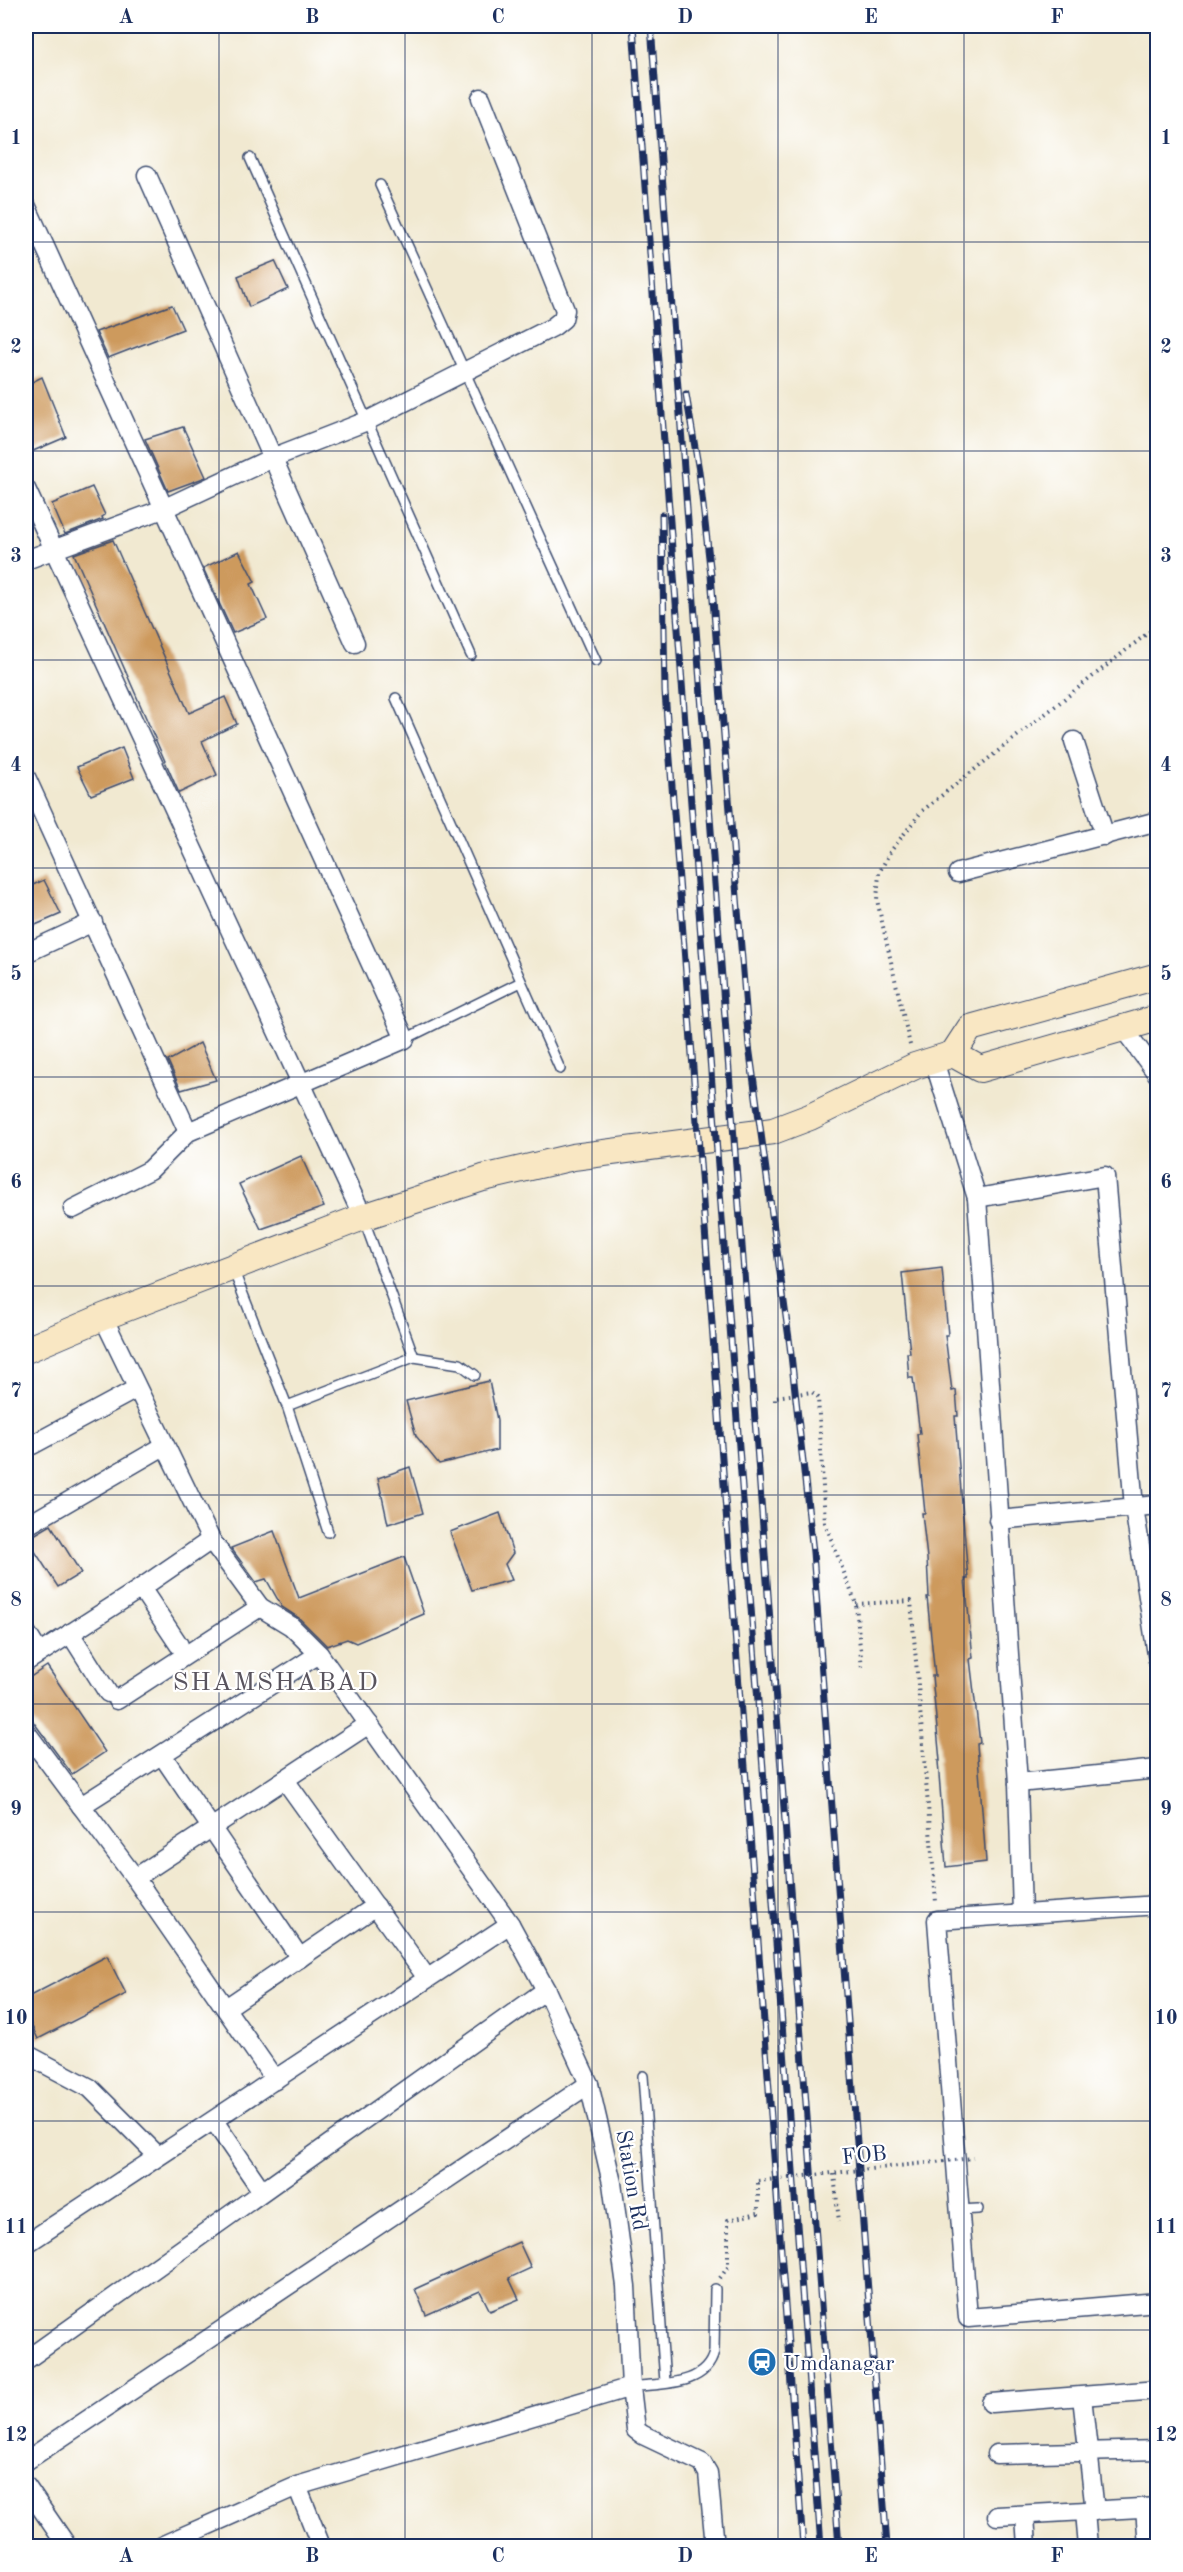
<svg xmlns="http://www.w3.org/2000/svg" width="1183" height="2572" font-family="'Old Standard TT',serif">
<rect width="100%" height="100%" fill="#fff"/>
<filter id="ink" filterUnits="userSpaceOnUse"><feTurbulence type="fractalNoise" baseFrequency=".0167" numOctaves="2"/><feDisplacementMap in="SourceGraphic" scale="12" xChannelSelector="R" yChannelSelector="G"/><feConvolveMatrix kernelMatrix="1 2 1 2 8 2 1 2 1" color-interpolation-filters="sRGB"/></filter>
<filter id="wash" filterUnits="userSpaceOnUse"><feTurbulence type="fractalNoise" baseFrequency=".008" numOctaves="4" result="noise"/><feDisplacementMap in="SourceGraphic" scale="24" xChannelSelector="R" yChannelSelector="G"/><feGaussianBlur stdDeviation="1.35" result="paint"/><feColorMatrix in="noise" values="0 0 0 0 0 0 0 0 0 0 0 0 0 0 0 0 0 1.4 0 .05"/><feComposite in="paint" operator="in"/></filter>
<g filter="url(#wash)">
<rect width="100%" height="100%" fill="#f1e9d1"/>
<g id="blocks">
<g fill="#cd9a5d">
<path d="M275 261 288 289 249 307 238 276Z"/>
<path d="M172 305 183 329 108 358 96 332Z"/>
<path d="M42 377 66 437 26 454V385Z"/>
<path d="M183 427 206 477 168 491 145 439Z"/>
<path d="M92 487 105 515 102 517 103 519 65 534 52 504Z"/>
<path d="M113 540 189 713 225 697 237 724 202 741 217 775 179 793 74 554Z"/>
<path d="M239 551 255 582 251 584 267 619 233 633 203 568Z"/>
<path d="M122 748 134 778 91 795 77 767Z"/>
<path d="M44 880 61 914 26 929V888Z"/>
<path d="M200 1043 216 1080 181 1090 168 1061Z"/>
<path d="M301 1156 324 1207 261 1229 239 1184Z"/>
<path d="M942 1268 948 1335H945L952 1391 956 1390 958 1416H955L968 1579H965L973 1658 970 1659 980 1743 977 1744 986 1862 946 1867 938 1761H940L932 1676H935L927 1597H929L927 1558 922 1513H925L917 1434H920L913 1378H909L907 1353H910L902 1273Z"/>
<path d="M489 1381 497 1420V1450L439 1464 416 1436 406 1401Z"/>
<path d="M410 1467 423 1513 388 1524 378 1478Z"/>
<path d="M500 1513 513 1553 505 1564 512 1580 472 1590 450 1532Z"/>
<path d="M51 1525 81 1573 58 1587 27 1539Z"/>
<path d="M274 1531 299 1598 404 1557 424 1614 356 1643 347 1639 327 1646 299 1618 282 1607 266 1579 256 1582 231 1548Z"/>
<path d="M47 1666 105 1752 72 1774 26 1712V1680Z"/>
<path d="M107 1956 126 1994 38 2039 26 2014V1998Z"/>
<path d="M519 2242 531 2268 509 2278 519 2299 490 2311 480 2291 426 2315 415 2289Z"/>
</g>
</g>
</g>
<g filter="url(#ink)">
<use href="#blocks" fill-opacity="0" stroke="#3b4b6f" stroke-width="1.5"/>
<g fill="none" stroke-linecap="round" stroke-linejoin="round">
<g stroke="#3b4b6f" stroke-width="12">
<g id="lane">
<path d="M250 158 471 655"/>
<path d="M380 185 596 661"/>
<path d="M396 698 560 1069"/>
<path d="M405 1039 521 982"/>
<path d="M233 1269 287 1406 414 1357 364 1220"/>
<path d="M414 1357 460 1364 475 1375"/>
<path d="M287 1406 328 1532"/>
<path d="M643 2076 665 2382"/>
<path d="M959 2210 978 2209"/>
<path d="M631 2387C660 2383 706 2387 714 2352L715 2289"/>
</g>
</g>
<g stroke="#3b4b6f" stroke-width="21">
<g id="street">
<path d="M147 175 355 643"/>
<path d="M26 205 405 1039 188 1132 150 1170 73 1209"/>
<path d="M26 489 363 1217"/>
<path d="M26 560 163 509 272 458 367 421 553 327 563 319 565 310 481 98"/>
<path d="M1074 741 1105 836"/>
<path d="M26 777 188 1132"/>
<path d="M958 873 1158 821"/>
<path d="M26 953 93 922"/>
<path d="M1123 1028 1158 1075"/>
<path d="M934 1061 977 1198 1018 1783 1022 1914"/>
<path d="M977 1198 1105 1176 1134 1507 1158 1661"/>
<path d="M103 1317 211 1540 260 1607 291 1626 319 1654 510 1924 546 1990 589 2084 612 2183 626 2286 631 2387"/>
<path d="M32 1445 136 1389"/>
<path d="M998 1520 1158 1505"/>
<path d="M26 1526 164 1446"/>
<path d="M141 1588 179 1645"/>
<path d="M26 1632 39 1653"/>
<path d="M70 1633 108 1693"/>
<path d="M26 1662 141 1588 211 1540"/>
<path d="M117 1700 260 1607"/>
<path d="M26 1732 135 1878 275 2080"/>
<path d="M162 1755 300 1958"/>
<path d="M285 1780 427 1978"/>
<path d="M1018 1783 1158 1769"/>
<path d="M81 1806 319 1654"/>
<path d="M135 1878 369 1724"/>
<path d="M1158 1905 937 1920 968 2318 1158 2302"/>
<path d="M226 2008 376 1906"/>
<path d="M26 2054 90 2088 158 2156"/>
<path d="M214 2121 262 2191"/>
<path d="M26 2244 510 1924"/>
<path d="M26 2360 546 1990"/>
<path d="M1082 2397 1095 2511"/>
<path d="M991 2403 1158 2390"/>
<path d="M996 2454 1158 2450"/>
<path d="M26 2461 589 2084"/>
<path d="M26 2486 67 2546"/>
<path d="M297 2486 321 2546"/>
<path d="M1145 2508 1148 2546"/>
<path d="M1085 2512 1088 2546"/>
<path d="M997 2516 1158 2507"/>
<path d="M1025 2516 1027 2546"/>
<path d="M161 2546 297 2486 631 2387 636 2430 643 2435 702 2463 708 2473 715 2546"/>
</g>
</g>
<g stroke="#3b4b6f" stroke-width="28">
<g id="secondary">
<path d="M953 1054 980 1069 1158 1018"/>
<path d="M26 1350 103 1317 363 1217 483 1178 573 1157 773 1131 810 1117 915 1066 953 1054 970 1028 1158 976"/>
</g>
</g>
<g stroke="#3b4b6f" stroke-width="4" stroke-dasharray="1.5 4.5" stroke-linecap="butt">
<path d="M910 1045 877 900 879 873 890 852 922 811 1158 625"/>
<path d="M775 1401V1397L812 1392 818 1397 825 1523 856 1604 862 1669"/>
<path d="M856 1604 911 1601 936 1902"/>
<path d="M834 2174 839 2222"/>
<path d="M720 2278 728 2267V2220L758 2213V2181"/>
</g>
<use href="#lane" stroke="#fff" stroke-width="9"/>
<use href="#street" stroke="#fff" stroke-width="18"/>
<use href="#secondary" stroke="#f9e7c3" stroke-width="26"/>
<g stroke="#1b2f5e" stroke-width="7">
<g id="rail">
<path d="M633 26 821 2546"/>
<path d="M651 26 839 2546"/>
<path d="M686 394 699 471 711 575 749 1046 790 1346 813 1552 887 2546"/>
<path d="M662 515 665 692 803 2546"/>
</g>
</g>
<use href="#rail" stroke="#fff" stroke-width="4.5" stroke-dasharray="14" stroke-linecap="butt"/>
<path stroke="#3b4b6f" stroke-width="4" stroke-dasharray="1.5 4.5" stroke-linecap="butt" d="M758 2181 973 2158"/>
</g>
</g>
<path fill="none" stroke="#1b2f5e" stroke-width="1.5" stroke-opacity="0.55" d="M219 26V2546M405 26V2546M592 26V2546M778 26V2546M964 26V2546M26 242H1158M26 451H1158M26 660H1158M26 868H1158M26 1077H1158M26 1286H1158M26 1495H1158M26 1704H1158M26 1912H1158M26 2121H1158M26 2330H1158"/>
<defs>
<g id="station-disc" transform="scale(1.5)"><circle r="9.5" fill="#1f6fb2" stroke="#fff"/><path d="M-3-6H3Q5-6 5-4V2Q5 4 3 4L4.5 6H3L1.5 4h-3L-3 6H-4.5L-3 4Q-5 4-5 2V-4Q-5-6-3-6ZM-3.5-4v3h7v-3ZM-3.5 1v1.5H-2V1ZM2 1v1.5H3.5V1Z" fill="#fff"/></g>
</defs>
<g fill-rule="evenodd">
<use href="#station-disc" x="762" y="2362"/>
</g>
<g text-anchor="middle" stroke-width="4.5" stroke-linejoin="round" paint-order="stroke">
<g font-size="22" fill="#1b2f5e" stroke="#fff">
<text transform="translate(864 2154) rotate(-6)" y="8">FOB</text>
<text transform="translate(633 2180) rotate(80)" y="8">Station Rd</text>
</g>
<g font-size="22" fill="#1b2f5e" stroke="#fff" text-anchor="start">
<text x="783" y="2370">Umdanagar</text>
</g>
<g font-size="26" letter-spacing="1.5" fill="#59545e" stroke="#fff">
<text x="276" y="1690">SHAMSHABAD</text>
</g>
</g>
<rect width="1183" height="2572" fill="none" stroke="#fff" stroke-width="66"/>
<rect x="33" y="33" width="1117" height="2506" fill="none" stroke="#1b2f5e" stroke-width="2"/>
<g font-size="20" text-anchor="middle" font-weight="bold" fill="#1b2f5e">
<text x="126" y="23">A</text>
<text x="312" y="23">B</text>
<text x="498" y="23">C</text>
<text x="685" y="23">D</text>
<text x="871" y="23">E</text>
<text x="1057" y="23">F</text>
<text x="16" y="144">1</text>
<text x="1166" y="144">1</text>
<text x="16" y="353">2</text>
<text x="1166" y="353">2</text>
<text x="16" y="562">3</text>
<text x="1166" y="562">3</text>
<text x="16" y="771">4</text>
<text x="1166" y="771">4</text>
<text x="16" y="980">5</text>
<text x="1166" y="980">5</text>
<text x="16" y="1188">6</text>
<text x="1166" y="1188">6</text>
<text x="16" y="1397">7</text>
<text x="1166" y="1397">7</text>
<text x="16" y="1606">8</text>
<text x="1166" y="1606">8</text>
<text x="16" y="1815">9</text>
<text x="1166" y="1815">9</text>
<text x="16" y="2024">10</text>
<text x="1166" y="2024">10</text>
<text x="16" y="2233">11</text>
<text x="1166" y="2233">11</text>
<text x="16" y="2441">12</text>
<text x="1166" y="2441">12</text>
<text x="126" y="2562">A</text>
<text x="312" y="2562">B</text>
<text x="498" y="2562">C</text>
<text x="685" y="2562">D</text>
<text x="871" y="2562">E</text>
<text x="1057" y="2562">F</text>
</g>
</svg>
